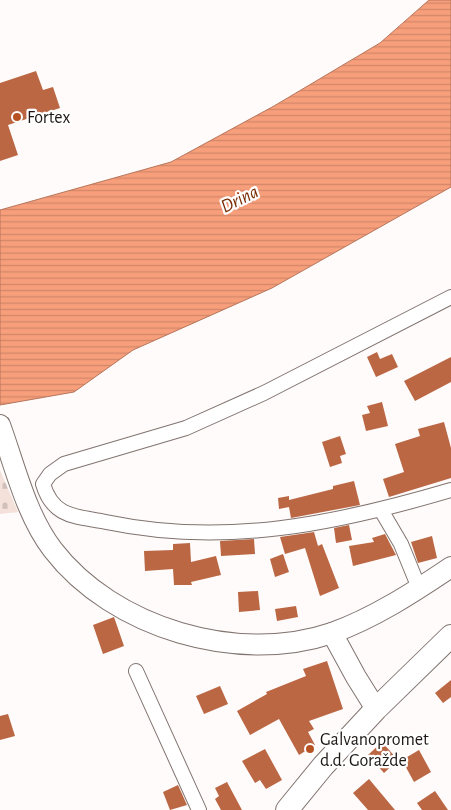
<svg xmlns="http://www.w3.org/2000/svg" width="451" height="810" font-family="'Alegreya Sans',sans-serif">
<defs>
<pattern id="cemetery-stones" width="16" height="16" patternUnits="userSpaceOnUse" patternTransform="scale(1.25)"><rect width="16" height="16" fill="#f3e1da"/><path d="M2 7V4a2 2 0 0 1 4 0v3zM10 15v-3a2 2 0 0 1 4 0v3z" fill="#d0c0ba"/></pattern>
<pattern id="water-rules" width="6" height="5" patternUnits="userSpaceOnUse" patternTransform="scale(1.25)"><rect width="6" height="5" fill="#f79e7a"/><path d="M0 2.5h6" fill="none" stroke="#d38769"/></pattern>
</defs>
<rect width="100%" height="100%" fill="#fefbfa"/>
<path fill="url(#cemetery-stones)" d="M0 470 18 512 0 514Z"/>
<path fill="url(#water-rules)" stroke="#b6765c" d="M429 0H451V187L272 288 133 350 74 392 0 405V210L171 162 274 106 380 43Z"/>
<g fill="#bb6744">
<path d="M36 71 43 90 53 87 60 108 8 125 18 155 0 161V83Z"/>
<path d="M377 352 380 359 392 354 398 367 376 377 367 357Z"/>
<path d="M451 357V382L415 401 404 381Z"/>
<path d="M382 402 388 426 366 431 362 415 370 413 367 406Z"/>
<path d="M444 422 451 448V478L389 497 383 479 404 472 395 444 420 436 418 429Z"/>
<path d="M340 436 346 454 340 456 342 463 330 467 322 442Z"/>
<path d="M354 481 360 505 291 518 289 507 279 509 278 498 289 496V500L333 489V486Z"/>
<path d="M349 525 352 540 336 543 334 528Z"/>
<path d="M314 532 318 546 322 544 339 588 320 596 305 548 285 554 280 537Z"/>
<path d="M385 534 396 555 353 566 349 546 374 542 372 538Z"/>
<path d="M432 536 437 558 418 563 411 542Z"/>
<path d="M254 539 255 554 221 556 220 541Z"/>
<path d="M190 543 191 562 216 556 221 575 191 582 192 585H174L173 569 145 571 144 551 173 550V544Z"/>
<path d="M283 554 289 572 275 577 270 559Z"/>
<path d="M258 591 260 610 239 612 238 592Z"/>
<path d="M296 606 298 617 277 621 275 609Z"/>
<path d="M114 617 124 646 103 654 93 625Z"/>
<path d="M327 661 343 709 309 721 314 729 308 732 315 745 299 755 279 719 250 735 237 711 267 694 266 692 306 676 303 669Z"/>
<path d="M451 680V697L443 703 435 693Z"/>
<path d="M220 686 228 704 204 714 196 696Z"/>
<path d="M8 714 15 736 0 740V716Z"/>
<path d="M382 742 398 760 384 773 368 755Z"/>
<path d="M265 749 282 780 266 789 260 780 255 783 242 761Z"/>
<path d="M419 750 431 772 414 782 402 760Z"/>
<path d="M369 779 395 810H368L353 793Z"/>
<path d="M227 782 242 810H221L215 799 219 796 215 788Z"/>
<path d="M178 785 187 805 170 810 163 792Z"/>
<path d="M435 791 448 810H422L417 803Z"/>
</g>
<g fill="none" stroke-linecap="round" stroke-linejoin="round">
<g stroke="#81746f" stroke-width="16">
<g id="street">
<path d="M451 297 264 393 186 428 64 464 50 474 43 484C53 518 76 516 106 522 225 547 336 524 451 490"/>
<path d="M381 510 401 544 419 588"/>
<path d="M136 671 199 810"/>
</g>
</g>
<g stroke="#81746f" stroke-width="22">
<g id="secondary">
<path d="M0 425C15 466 26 515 53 550 113 628 238 665 332 633 374 618 414 592 451 567"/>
<path d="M332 633 356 677 376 709"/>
</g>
</g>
<g stroke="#81746f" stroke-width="24">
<path id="primary" d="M287 810 323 766 376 709 451 636"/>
</g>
<use href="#street" stroke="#fff" stroke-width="14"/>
<use href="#secondary" stroke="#fff" stroke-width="20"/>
<use href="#primary" stroke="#fff" stroke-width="22"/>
</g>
<g fill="#b75223" stroke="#fff" stroke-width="2">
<circle cx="17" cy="117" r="5"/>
<circle cx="310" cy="749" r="5"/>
</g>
<g text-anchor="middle" stroke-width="4.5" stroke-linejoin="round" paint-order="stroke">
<g font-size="18" fill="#1e1816" stroke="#fff" text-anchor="start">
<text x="27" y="123">Fortex</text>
<text x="320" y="745">Galvanopromet<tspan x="320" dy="21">d.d. Goražde</tspan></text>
</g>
<g font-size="19" font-style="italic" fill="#782b00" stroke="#fff">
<text transform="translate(239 198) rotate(-26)" y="7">Drina</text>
</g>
</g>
</svg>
